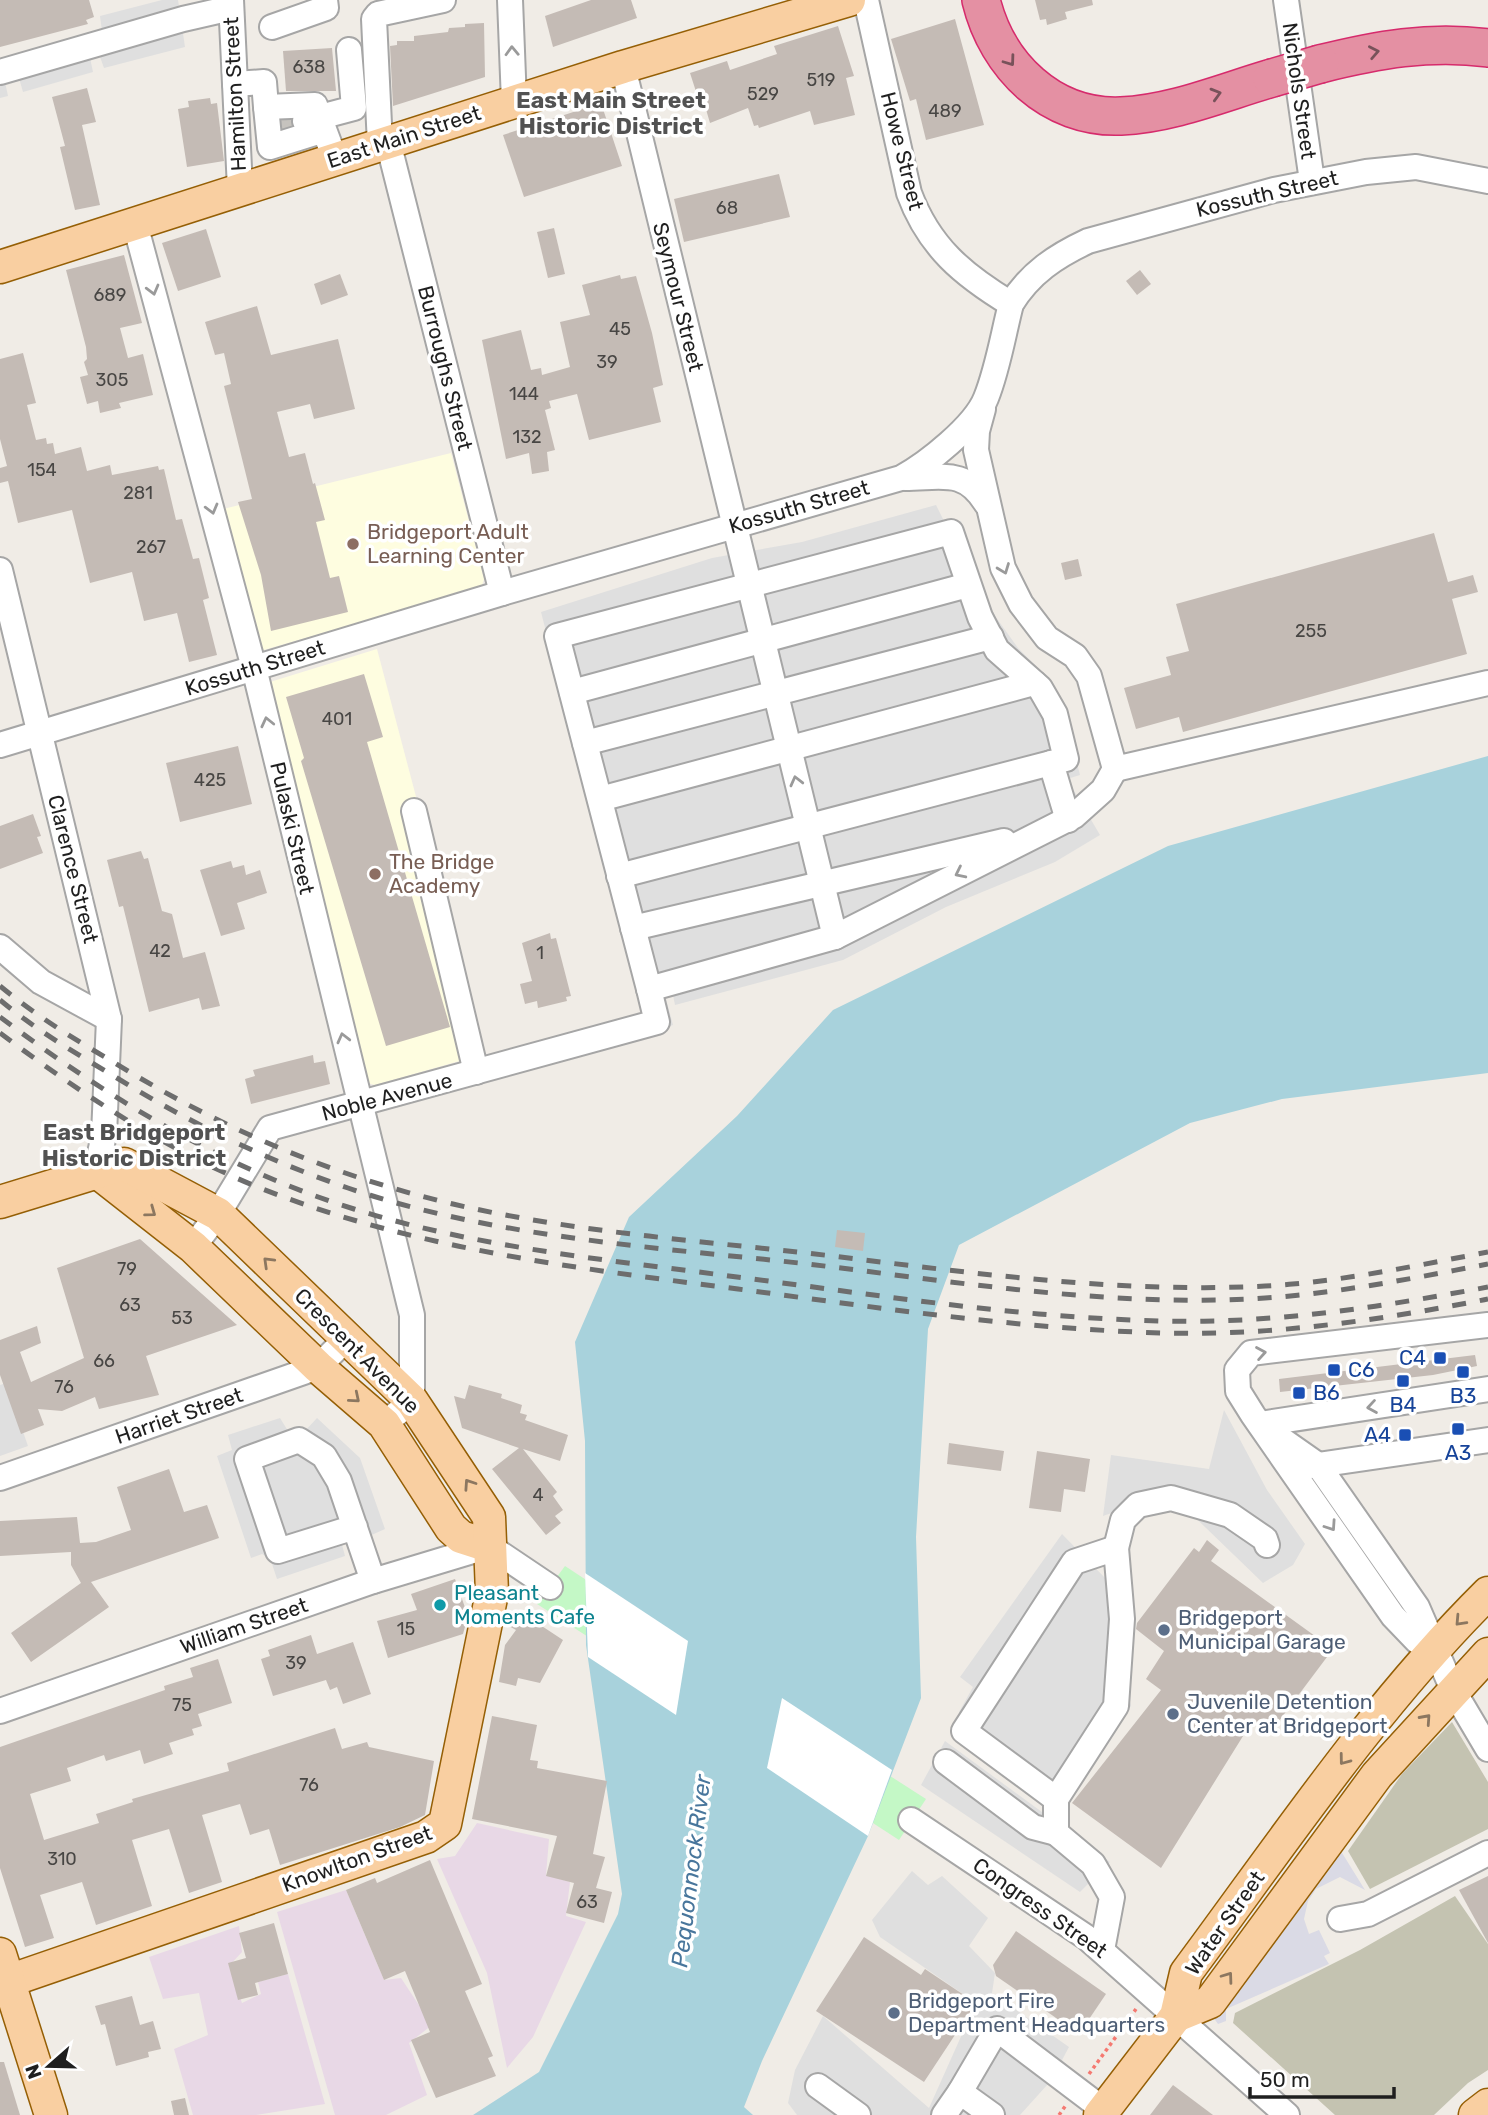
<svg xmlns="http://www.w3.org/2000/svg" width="1488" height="2115" font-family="Rubik,sans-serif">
<rect width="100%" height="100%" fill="#f0ece6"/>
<g fill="#e8d8e6">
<path d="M477 1823 549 1839 546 1875 570 1882 566 1916 586 1922 533 2037 507 2068 487 1973 437 1859 455 1856Z"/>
<path d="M346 1890 384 1980 401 1978 432 2025 409 2043 427 2095 386 2115H335L277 1912Z"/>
<path d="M239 1926 242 1952 229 1966 242 2003 261 1994 258 1982 288 1974 325 2104 256 2115H193L174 2049 208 2035 199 1993 163 1999 149 1957Z"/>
</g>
<g fill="#fefde0">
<path d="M451 453 484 579 481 588 260 651 223 509Z"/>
<path d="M377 649 484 1054 375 1085 368 1083 270 682Z"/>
</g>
<g fill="#c4c3b1">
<path d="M1452 1722 1488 1782V1829L1370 1889 1348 1851 1402 1774Z"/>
<path d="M1455 1896 1488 1944V2070L1468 2083 1434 2115H1335L1233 2023 1235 2013 1360 1950Z"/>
</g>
<g fill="#c4f8c6">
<path d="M565 1566 685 1645 680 1696 537 1604Z"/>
<path d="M781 1706 926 1799 899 1840 773 1758Z"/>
</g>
<g fill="#dfdfdf">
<path d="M162 0H178L185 47 104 68 99 54 90 58 93 72 23 92 19 78 5 82 8 96 0 98V61L102 31 100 16Z"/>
<path d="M936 505 945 523 961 521 977 577 995 616 1018 648 1045 675 1061 700 1080 775 1067 779 1100 835 1055 862 946 907 843 960 675 1005 672 990 665 995 673 1025 649 1033 541 612 712 558 802 542Z"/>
<path d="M6 1383 28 1446 0 1456V1385Z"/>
<path d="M1224 1410 1267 1490 1305 1544 1293 1565 1263 1583 1176 1499 1131 1506 1103 1516 1111 1455 1209 1469Z"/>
<path d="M280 1418 288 1431 304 1432 317 1418 360 1458 385 1529 367 1537 341 1541 345 1556 277 1579 270 1558 262 1554 251 1558 217 1456 232 1450 228 1435Z"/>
<path d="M1062 1534 1107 1580V1604L1131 1706 1068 1795 972 1727 959 1712 973 1687 960 1677Z"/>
<path d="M945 1741 1110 1862 1080 1892 921 1785Z"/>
<path d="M912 1871 928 1885 942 1876 988 1918 969 1946 995 1973 992 1993 1069 2047 1062 2060 1079 2077 1048 2084 1020 2115H797L788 2103 795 2070 823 2016 929 2108 976 2003 880 1937 872 1920Z"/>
</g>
<path fill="#dadae5" d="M1339 1848 1365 1890 1340 1877 1316 1889 1308 1901 1304 1919 1309 1934 1319 1930 1330 1953 1324 1956 1329 1964 1226 2009V2021L1218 2024 1213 2017Z"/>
<path fill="#a8d2dc" d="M1488 756V1073L1282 1099 1190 1123 959 1245 928 1329 916 1537 921 1698 868 1836 762 2061 744 2107 753 2115H473L539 2072 618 1914 622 1894 586 1645 585 1441 575 1342 629 1217 737 1116 833 1010 1168 846Z"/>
<g fill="#fff">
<path d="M585 1573 688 1641 676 1715 588 1657Z"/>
<path d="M782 1698 892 1770 868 1836 767 1768Z"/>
</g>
<g fill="#c4bbb5">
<path d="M0 0H89L94 17 86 20 88 24 0 47Z"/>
<path d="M591 0H631L637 18 553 47 545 16Z"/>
<path d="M1035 0H1092L1093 5 1065 12 1067 19 1047 25 1046 19 1040 20Z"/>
<path d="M955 19 984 125 926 140 916 99 910 101 891 39Z"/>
<path d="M484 23 485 77 393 106 390 46 397 45V41H414V36L448 32 449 28 465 27V24Z"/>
<path d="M838 26 854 76 846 78 855 115 814 125 810 111 759 128 758 125 754 126 748 108 710 123 705 106 701 107 690 73 727 61 730 70 777 54 774 46Z"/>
<path d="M332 48 336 91H286L283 51Z"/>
<path d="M87 88 96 122 82 125 100 205 75 210 60 147 65 146 52 97Z"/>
<path d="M210 98 211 104 217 103 224 161 187 167 178 109 189 107 188 101Z"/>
<path d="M601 103 622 166 524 197 503 135Z"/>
<path d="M779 174 790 217 684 242 674 199Z"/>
<path d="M554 228 565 274 548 278 537 232Z"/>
<path d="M206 229 221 277 178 291 162 243Z"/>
<path d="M124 255 142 323 120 328 128 358 143 354 153 395 119 403 121 408 100 413 98 401 87 404 80 377 88 375 84 362 87 359 86 347 66 270Z"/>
<path d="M1140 270 1151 284 1137 295 1126 281Z"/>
<path d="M340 274 348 295 321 305 314 284Z"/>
<path d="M620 275 621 279 636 276 652 333 663 385 653 388 661 422 589 440 577 394 549 401 551 408 545 410 555 450 547 452 549 471 532 474 529 453 506 459 482 340 521 330 531 370 541 368 542 375 570 367 560 322 590 315 582 285Z"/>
<path d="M257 306 271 355 338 339 355 409 314 419 310 404 277 412 289 457 305 453 313 484 315 483 325 520 316 522 330 578 339 576 348 612 271 631 261 575 238 502 252 499 224 386 231 384 224 353 215 355 205 322Z"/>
<path d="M23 353 36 403 27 405 36 440 46 438 47 444 53 443 55 454 81 447 87 471 110 465 112 475 158 466 159 470 164 469 176 520 182 519 193 559 199 558 209 598 203 600 217 655 189 662 177 613 144 621 132 572 90 583 72 510 18 523 8 481 0 483V468L7 466 0 439V359Z"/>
<path d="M1434 533 1448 582 1473 575 1478 592 1452 599 1467 654 1183 732 1179 717 1136 729 1124 688 1171 675 1166 657 1189 651 1176 604Z"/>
<path d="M1078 559 1082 576 1065 580 1061 563Z"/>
<path d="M364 674 383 737 367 742 450 1027 386 1046 301 761 304 758 286 697Z"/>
<path d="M238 746 252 804 180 822 166 763Z"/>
<path d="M33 814 41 836 37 837 43 853 0 869V826Z"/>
<path d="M141 851 144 859 148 858 162 911 172 914 183 958 205 952 220 1006 202 1010 199 998 149 1012 123 906 119 907 107 860Z"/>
<path d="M231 861 233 868 244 865 246 875 260 870 267 893 237 903 245 929 221 936 200 870Z"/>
<path d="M550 933 551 939 556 938 571 996 566 997 567 1001 538 1008 537 1001 525 1004 520 984 532 981 522 943Z"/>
<path d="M313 1055 314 1063 325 1061 330 1084 251 1104 245 1079 255 1076 253 1070Z"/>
<path d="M837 1230 865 1233 863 1251 835 1247Z"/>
<path d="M140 1239 237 1325 146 1356 159 1395 99 1409 95 1397 62 1411 38 1409 44 1425 21 1434 0 1375V1340L37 1326 41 1343 20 1352 31 1382 84 1358 57 1268Z"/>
<path d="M1475 1355 1477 1366 1433 1375 1280 1392 1279 1379Z"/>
<path d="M469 1385 502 1394 501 1398 522 1405 520 1413 527 1415 525 1420 568 1435 560 1461 523 1449 557 1492 553 1496 563 1510 555 1516 561 1523 546 1535 492 1469 519 1448 462 1428 454 1396 465 1399Z"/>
<path d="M949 1443 1004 1451 1001 1471 947 1464Z"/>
<path d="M1037 1451 1090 1459 1085 1492 1064 1489 1061 1512 1029 1508Z"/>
<path d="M169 1469 184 1512 207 1505 219 1538 91 1582 109 1607 31 1662 11 1633 81 1583 71 1565V1552L0 1556V1521L77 1517 80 1543 96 1542 131 1530 117 1487Z"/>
<path d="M1207 1540 1219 1550 1211 1561 1333 1649 1270 1733 1253 1720 1161 1868 1072 1803 1161 1690 1146 1679 1164 1651 1136 1629 1137 1623 1194 1548 1199 1552Z"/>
<path d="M455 1579 468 1616 463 1634 388 1658 377 1621 417 1610 411 1594Z"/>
<path d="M519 1611 563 1640 540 1683 518 1678 516 1686 499 1682 505 1645 516 1630 509 1626Z"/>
<path d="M311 1635 317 1654 353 1642 371 1694 343 1704 337 1687 330 1690 326 1680 273 1696 261 1659 270 1656 268 1650Z"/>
<path d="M218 1659 232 1703 198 1714 202 1726 192 1729 194 1735 169 1743 173 1754 144 1764 140 1750 106 1761 104 1755 67 1768 71 1781 30 1794 44 1840 99 1823 96 1814 133 1802 132 1799 229 1771 227 1763 335 1728 342 1749 367 1742 369 1747 434 1761 425 1815 400 1827 280 1865 269 1829 250 1835 240 1804 202 1815 222 1882 189 1893 169 1829 132 1840 152 1906 96 1925 82 1882 40 1895 54 1938 25 1947 0 1868V1747L165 1690 164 1686 193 1677 190 1668Z"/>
<path d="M492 1716 537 1725 530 1760 538 1761 537 1768 607 1781 593 1854 605 1857 596 1888 612 1892 604 1923 566 1913 574 1883 546 1876 557 1836 472 1819Z"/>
<path d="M430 1860 482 1984 465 1991 493 2056 488 2058 496 2076 436 2098 411 2040 430 2032 405 1971 384 1980 346 1890 375 1878 377 1883Z"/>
<path d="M1488 1876V1943L1459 1890Z"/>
<path d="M274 1923 288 1974 255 1983 258 1995 238 2000 228 1963 246 1958 239 1933Z"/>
<path d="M1016 1931 1106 1994 1079 2034 996 1976 993 1965Z"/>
<path d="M864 1937 921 1975 925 1969 976 2003 924 2082 816 2011Z"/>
<path d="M132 1996 140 2025 153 2021 161 2049 148 2052 149 2057 116 2066 105 2024 101 2025 95 2006Z"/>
<path d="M0 2062H4L20 2115H0Z"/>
<path d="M1173 2085 1213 2115H1150Z"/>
<path d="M185 2098 189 2115H174L171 2101Z"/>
</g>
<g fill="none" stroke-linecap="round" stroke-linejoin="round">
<path stroke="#c6c3be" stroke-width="24" stroke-dasharray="24 12" stroke-linecap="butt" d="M281 129 304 122"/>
<g stroke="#a6a6a6" stroke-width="28">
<g id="minor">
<path d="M231 0 240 189"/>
<path d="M510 0 514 102"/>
<path d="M866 0 909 193C929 247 963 275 1011 304"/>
<path d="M1286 0 1312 181"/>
<path d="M272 27 326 8 325 0"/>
<path d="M623 67 835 937 1074 816 1103 790 1115 769 1089 676 1075 656 1047 638 1021 604 1003 568 976 450 977 431 983 409"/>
<path d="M0 72 183 19 231 8"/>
<path d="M235 84 264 82 266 107"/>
<path d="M305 121 354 108 349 50"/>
<path d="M324 130 270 147 266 107 315 105 335 159"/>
<path d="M388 142 502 593"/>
<path d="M380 145 374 19 378 14 443 0"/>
<path d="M135 224 254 668 412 1315V1401L384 1424"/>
<path d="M905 478C942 478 964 468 986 503"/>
<path d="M0 570 109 1019 104 1135 96 1171"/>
<path d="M572 692 968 585"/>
<path d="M585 743 991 637"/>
<path d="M0 745 502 593 901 478C927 464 975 426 986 398 998 368 1003 335 1011 304 1030 273 1056 256 1088 241L1274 190 1366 172 1416 167 1488 181"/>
<path d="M1115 769 1488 683"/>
<path d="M600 799 1034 683"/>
<path d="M414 811 476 1072"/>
<path d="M619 876 1051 763"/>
<path d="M633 928 1004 841"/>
<path d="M835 937 649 989 557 636 951 532 980 617 997 650 1040 688 1055 714 1066 759 1051 763 1068 820"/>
<path d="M0 947 41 982 109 1019"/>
<path d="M193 1247 218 1214 270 1128 657 1022 649 989"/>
<path d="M1260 1424 1488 1389"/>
<path d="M1278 1437 1318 1465 1417 1607 1453 1690 1488 1749"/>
<path d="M1304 1467 1488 1440"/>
<path d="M0 1478 318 1367 347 1338"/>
<path d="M355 1527 278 1551 247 1459 299 1440 324 1456 339 1481 373 1581"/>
<path d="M1116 1548 1123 1520 1138 1505 1171 1498 1230 1515 1265 1539 1267 1545"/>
<path d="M1434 1651 1417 1641 1393 1616 1253 1415 1238 1391 1237 1370 1251 1353 1488 1325"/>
<path d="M0 1711 373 1581 489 1546 550 1587"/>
<path d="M946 1762 1033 1827 1056 1833"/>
<path d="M1056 1799 964 1731 1074 1562 1116 1548 1122 1619 1116 1706 1056 1799V1833L1093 1864 1112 1897 1102 1950"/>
<path d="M911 1820 1086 1937 1287 2115"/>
<path d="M1340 1919 1368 1914 1488 1853"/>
<path d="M818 2086 858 2115"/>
<path d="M944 2115 960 2092"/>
<path d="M992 2115 960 2092 997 2029 1104 2110"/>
</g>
</g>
<g stroke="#955f05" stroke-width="35">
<g id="major">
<path d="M0 267 623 67 849 0"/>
<path d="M96 1171 193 1247 318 1367 384 1424 451 1528 461 1537 489 1546"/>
<path d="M0 1202 124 1164 218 1214 412 1401 489 1517 492 1593 445 1824 426 1837 0 1984"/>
<path d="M0 1954 51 2115"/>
<path d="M1176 2016 1210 2002 1377 1775 1488 1654"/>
<path d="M1100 2115 1176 2016 1186 1973C1282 1844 1373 1707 1488 1593"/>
<path d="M1475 2115 1488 2105"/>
</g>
</g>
<g stroke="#d62b6c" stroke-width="40">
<g id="highway">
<path d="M981 0C997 66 1051 119 1121 116 1172 114 1224 92 1272 78"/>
<path d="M1320 64C1376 50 1430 40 1488 48"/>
</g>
</g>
<g stroke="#f57971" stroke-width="3.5" stroke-dasharray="3.5 3.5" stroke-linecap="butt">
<path d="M1089 2074 1136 2009"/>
<path d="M1059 2115 1066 2105"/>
</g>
<use href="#minor" stroke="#fff" stroke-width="24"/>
<use href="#major" stroke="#f9cfa1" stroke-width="32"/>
<use href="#highway" stroke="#e490a3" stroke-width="37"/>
<g stroke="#6d6d6d" stroke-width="5" stroke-dasharray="14 14" stroke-linecap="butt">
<path d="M0 986C34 1014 72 1038 110 1060 218 1127 329 1175 453 1204 569 1231 689 1240 807 1253 959 1271 1112 1294 1265 1286 1340 1282 1414 1266 1488 1252"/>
<path d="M0 1000C36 1030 77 1054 117 1078 190 1123 266 1160 348 1188 495 1238 655 1247 808 1264 958 1282 1114 1308 1265 1298 1340 1293 1414 1278 1488 1264"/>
<path d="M0 1017C108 1098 225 1169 354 1209 478 1248 610 1260 737 1277 879 1295 1020 1318 1163 1321 1272 1324 1381 1307 1488 1287"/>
<path d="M0 1033C80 1093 166 1150 260 1188 414 1249 575 1268 738 1289 880 1308 1021 1329 1164 1333 1273 1336 1381 1320 1488 1299"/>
</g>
<g stroke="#d62b6c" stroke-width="40" stroke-linecap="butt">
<path id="highway-bridge" d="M1272 78 1320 64"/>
</g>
<use href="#highway-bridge" stroke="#e490a3" stroke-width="37"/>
</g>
<defs><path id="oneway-chevron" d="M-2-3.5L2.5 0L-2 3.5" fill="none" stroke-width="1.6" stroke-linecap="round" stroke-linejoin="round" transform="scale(1.75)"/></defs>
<g stroke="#9a9a9a">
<use href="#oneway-chevron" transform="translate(512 51) rotate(-92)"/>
<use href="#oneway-chevron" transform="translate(153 290) rotate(75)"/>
<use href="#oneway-chevron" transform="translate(212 509) rotate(75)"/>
<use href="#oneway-chevron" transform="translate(1004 569) rotate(69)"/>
<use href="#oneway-chevron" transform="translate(267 722) rotate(-103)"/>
<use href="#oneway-chevron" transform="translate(796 781) rotate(-104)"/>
<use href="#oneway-chevron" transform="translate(960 873) rotate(154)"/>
<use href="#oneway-chevron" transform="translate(343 1038) rotate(-104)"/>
<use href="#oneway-chevron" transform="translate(1261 1353) rotate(-10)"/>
<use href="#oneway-chevron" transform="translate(1372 1407) rotate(171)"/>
<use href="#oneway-chevron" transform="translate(1331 1526) rotate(56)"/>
</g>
<g stroke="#78525a">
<use href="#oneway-chevron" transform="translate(1374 52) rotate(-11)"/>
<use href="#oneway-chevron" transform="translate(1010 61) rotate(54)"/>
<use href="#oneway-chevron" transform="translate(1216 94) rotate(-16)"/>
</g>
<g stroke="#8c7760">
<use href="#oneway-chevron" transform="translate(151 1212) rotate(36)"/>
<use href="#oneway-chevron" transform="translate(268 1262) rotate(-136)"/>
<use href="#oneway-chevron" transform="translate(355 1398) rotate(40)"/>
<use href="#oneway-chevron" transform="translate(469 1484) rotate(-124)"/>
<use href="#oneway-chevron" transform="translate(1460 1621) rotate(133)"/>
<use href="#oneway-chevron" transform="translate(1426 1719) rotate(-48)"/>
<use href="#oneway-chevron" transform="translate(1344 1760) rotate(127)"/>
<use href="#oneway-chevron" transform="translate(1228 1977) rotate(-54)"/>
</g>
<g fill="#8d6e63" stroke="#fff" stroke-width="2.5">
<circle cx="353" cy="544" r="7"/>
<circle cx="375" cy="874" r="7"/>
</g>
<g fill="#1a4fb4" stroke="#fff" stroke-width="2.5">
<rect x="1433" y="1351" width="14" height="14" rx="3.5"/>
<rect x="1327" y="1363" width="14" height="14" rx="3.5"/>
<rect x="1456" y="1365" width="14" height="14" rx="3.5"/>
<rect x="1396" y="1374" width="14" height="14" rx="3.5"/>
<rect x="1292" y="1386" width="14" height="14" rx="3.5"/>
<rect x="1451" y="1422" width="14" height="14" rx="3.5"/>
<rect x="1398" y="1428" width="14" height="14" rx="3.5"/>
</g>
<circle fill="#0f9aa8" stroke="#fff" stroke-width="2.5" cx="440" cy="1605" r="7"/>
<g fill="#5c6f8a" stroke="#fff" stroke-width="2.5">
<circle cx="1164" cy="1630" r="7"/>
<circle cx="1173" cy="1714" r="7"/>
<circle cx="894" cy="2013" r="7"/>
</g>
<g text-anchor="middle" stroke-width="7" stroke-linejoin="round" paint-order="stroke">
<g font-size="18" fill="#484644">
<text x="309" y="73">638</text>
<text x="821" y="86">519</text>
<text x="763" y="100">529</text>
<text x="945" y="117">489</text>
<text x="727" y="214">68</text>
<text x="110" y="301">689</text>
<text x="620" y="335">45</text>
<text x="607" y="368">39</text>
<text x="112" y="386">305</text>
<text x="524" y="400">144</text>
<text x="527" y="443">132</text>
<text x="42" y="476">154</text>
<text x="138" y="499">281</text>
<text x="151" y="553">267</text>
<text x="1311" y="637">255</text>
<text x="337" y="725">401</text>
<text x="210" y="786">425</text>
<text x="160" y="957">42</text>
<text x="540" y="959">1</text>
<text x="127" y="1275">79</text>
<text x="130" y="1311">63</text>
<text x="182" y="1324">53</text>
<text x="104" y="1367">66</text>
<text x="64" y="1393">76</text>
<text x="538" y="1501">4</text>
<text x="406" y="1635">15</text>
<text x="296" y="1669">39</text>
<text x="182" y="1711">75</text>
<text x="309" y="1791">76</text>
<text x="62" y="1865">310</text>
<text x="587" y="1908">63</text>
</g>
<g font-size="21" fill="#1f1f1f" stroke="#fff">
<text transform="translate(1299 91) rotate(82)" y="7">Nichols Street</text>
<text transform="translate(235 94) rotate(-93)" y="7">Hamilton Street</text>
<text transform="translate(404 137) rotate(-18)" y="7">East Main Street</text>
<text transform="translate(902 151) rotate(76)" y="7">Howe Street</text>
<text transform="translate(1267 194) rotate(-13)" y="7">Kossuth Street</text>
<text transform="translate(678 297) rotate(76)" y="7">Seymour Street</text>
<text transform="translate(445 368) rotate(76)" y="7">Burroughs Street</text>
<text transform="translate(799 507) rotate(-16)" y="7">Kossuth Street</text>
<text transform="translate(255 668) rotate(-17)" y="7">Kossuth Street</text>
<text transform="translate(292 828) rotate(77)" y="7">Pulaski Street</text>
<text transform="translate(73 869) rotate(76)" y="7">Clarence Street</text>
<text transform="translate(387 1097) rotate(-15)" y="7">Noble Avenue</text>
<text transform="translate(357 1351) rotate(45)" y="7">Crescent Avenue</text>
<text transform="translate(179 1416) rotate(-19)" y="7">Harriet Street</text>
<text transform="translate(244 1626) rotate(-19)" y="7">William Street</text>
<text transform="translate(357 1859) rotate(-20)" y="7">Knowlton Street</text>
<text transform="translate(1040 1908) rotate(35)" y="7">Congress Street</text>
<text transform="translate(1225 1923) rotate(-55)" y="7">Water Street</text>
</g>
<g font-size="21" fill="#785e54" stroke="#fff" text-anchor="start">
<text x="367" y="539">Bridgeport Adult<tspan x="367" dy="24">Learning Center</tspan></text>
<text x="389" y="869">The Bridge<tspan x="389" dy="24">Academy</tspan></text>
</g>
<g font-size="21" fill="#164399" stroke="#fff">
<text x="1426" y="1365" text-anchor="end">C4</text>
<text x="1348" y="1377" text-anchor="start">C6</text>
<text x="1313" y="1400" text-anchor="start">B6</text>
<text x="1463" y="1403">B3</text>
<text x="1403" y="1412">B4</text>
<text x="1391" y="1442" text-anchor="end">A4</text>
<text x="1458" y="1460">A3</text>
</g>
<g font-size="21" fill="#0d838f" stroke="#fff" text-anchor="start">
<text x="454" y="1600">Pleasant<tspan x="454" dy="24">Moments Cafe</tspan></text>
</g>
<g font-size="21" fill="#4e5e75" stroke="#fff" text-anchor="start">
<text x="1178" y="1625">Bridgeport<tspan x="1178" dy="24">Municipal Garage</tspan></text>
<text x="1187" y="1709">Juvenile Detention<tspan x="1187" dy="24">Center at Bridgeport</tspan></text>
<text x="908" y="2008">Bridgeport Fire<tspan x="908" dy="24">Department Headquarters</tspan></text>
</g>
<g font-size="23" font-weight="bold" fill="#525252" stroke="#fff">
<text x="611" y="108">East Main Street<tspan x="611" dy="26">Historic District</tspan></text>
<text x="134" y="1140">East Bridgeport<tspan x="134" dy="26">Historic District</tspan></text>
</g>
<g font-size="23" font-style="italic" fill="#48769c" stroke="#fff">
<text transform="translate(691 1871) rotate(-83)" y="8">Pequonnock River</text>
</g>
</g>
<g transform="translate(49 2066) rotate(250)" stroke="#ffffff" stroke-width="5" paint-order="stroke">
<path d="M0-5L12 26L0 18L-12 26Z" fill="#1f1f1f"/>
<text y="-10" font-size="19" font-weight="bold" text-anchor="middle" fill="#1f1f1f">N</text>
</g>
<path d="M1250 2087v10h144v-10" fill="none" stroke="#1f1f1f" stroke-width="3.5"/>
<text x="1260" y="2087" font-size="21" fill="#1f1f1f" stroke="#ffffff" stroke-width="5" paint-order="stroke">50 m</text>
</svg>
